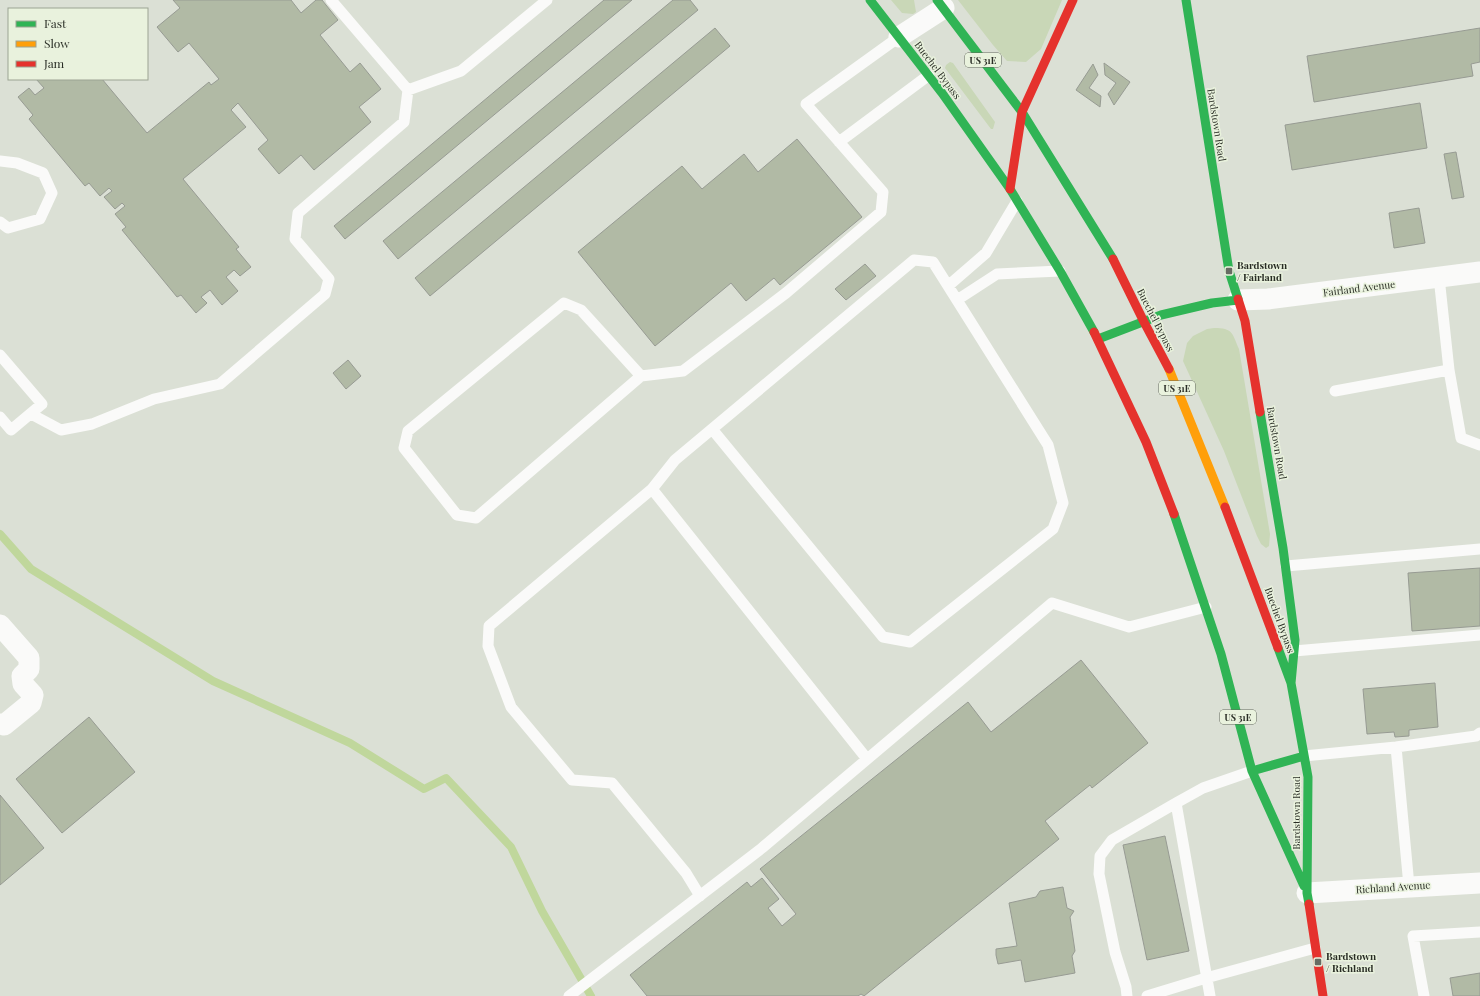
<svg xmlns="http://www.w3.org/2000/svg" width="1480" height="996" viewBox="0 0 1480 996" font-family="'Playfair Display',serif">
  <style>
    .green { fill: #c9d7b7 }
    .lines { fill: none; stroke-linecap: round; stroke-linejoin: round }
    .stream { stroke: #c0d79c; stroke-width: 8 }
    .building { fill: #b1baa5; stroke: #979b93 }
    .lane { stroke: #fafaf9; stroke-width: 11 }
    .street { stroke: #fafaf9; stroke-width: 21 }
    .fast { stroke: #30b455; stroke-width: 9 }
    .slow { stroke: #ff9f0a; stroke-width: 9 }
    .jam { stroke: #e5322d; stroke-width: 9 }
    .poi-dot { fill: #676c63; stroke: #e9f2dd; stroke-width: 1.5 }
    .labels { text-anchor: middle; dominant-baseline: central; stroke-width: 3; stroke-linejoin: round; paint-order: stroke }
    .shield { fill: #e9f2dd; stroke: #63685c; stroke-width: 1 }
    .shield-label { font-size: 9px; font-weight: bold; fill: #292d25 }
    .street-label { font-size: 10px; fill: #292d25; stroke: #e9f2dd }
    .poi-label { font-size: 10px; font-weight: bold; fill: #292d25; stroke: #e9f2dd; text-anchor: start }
  </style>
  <rect width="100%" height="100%" fill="#dbe0d5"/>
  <path class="green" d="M891,0H914L916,12L913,14L902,13Z
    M958,0H1062L1041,49L1026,62L1007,61L993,45Z
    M950,62L953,63L995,122L993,129H991L945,68L946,65Z
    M1214,328C1233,328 1232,333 1239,349L1270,534L1269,546L1266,548L1261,544L1257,536L1224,451L1183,361L1187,343L1193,336L1207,329Z"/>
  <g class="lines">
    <path class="stream" d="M0,534L31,569L213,681L350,743L424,789L446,778L511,847L542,911L591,996"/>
  </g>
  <path class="building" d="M173,0H291L301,13L316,0H322L338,20L320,35L350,72L360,63L381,89L359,107L371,122L314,170L301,155L279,174L258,149L268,140L238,103L231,110L246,127L183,179L239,247L236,249L251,267L240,276L234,270L226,277L238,291L222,305L210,290L201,297L207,303L196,313L181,295L177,297L122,230L126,227L115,214L125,206L122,203L115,209L104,197L112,191L109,188L100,196L89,183L85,186L29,119L33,115L18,97L29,88L35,95L44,88L36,79H102L147,133L209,82L211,85L219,79L189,43L178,52L157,27L180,8Z
    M604,0H632L345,239L334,226Z
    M673,0H690L698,10L398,259L383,241Z
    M715,28L730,46L430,296L415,278Z
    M1480,28V62L1471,64L1473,76L1314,102L1307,56Z
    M1104,63L1130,82L1114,105L1108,94L1116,83L1105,75Z
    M1093,64L1098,75L1089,88L1101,96L1100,107L1076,90Z
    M1420,103L1427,148L1292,170L1285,125Z
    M797,139L862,217L780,285L774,278L746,301L731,283L655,346L578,252L682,166L702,189L744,154L758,172Z
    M1456,152L1464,197L1452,199L1444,154Z
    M1419,208L1425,243L1394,248L1389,213Z
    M865,264L876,276L846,300L835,289Z
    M348,360L361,376L346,389L333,373Z
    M1480,568V626L1412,631L1408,573Z
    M1081,660L1148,743L1092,788L1090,785L1045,821L1059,839L864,996L861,994L858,996H647L630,975L747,882L751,887L762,878L779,899L768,908L782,926L796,914L760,869L968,702L991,732Z
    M1435,683L1438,727L1409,730V736L1395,737L1394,732L1367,734L1363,689Z
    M89,717L135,772L62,833L16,779Z
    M0,795L44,848L0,885Z
    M1165,836L1189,951L1147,960L1123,845Z
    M1063,887L1067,908L1074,911L1070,917L1075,951L1072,956L1075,973L1025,982L1021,960L998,964L996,955V949L1017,946L1009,903L1036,897L1040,891Z
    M1480,973V996H1453L1450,978Z"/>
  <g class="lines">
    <path class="lane" d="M408,90L461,71L547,0
      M839,142L929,75
      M0,161L17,163L43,173L52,193L40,219L8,228L0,222
      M948,286L986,253L1017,201
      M957,300L997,274L1060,271
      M0,355L42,404L11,430L0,417
      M1449,370L1461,438L1480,445
      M641,376L581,310L564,303L408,431L404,448L457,515L476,518L641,376L683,371L786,293L881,212L883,192L806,104L899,37
      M1335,391L1449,370L1439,277
      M31,414L61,430L92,424L154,399L220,384L325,294L329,279L295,239L298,213L404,122L408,90L331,0
      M652,489L675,460L914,260L933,262L1048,445L1063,503L1053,529L910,642L883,637L712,429
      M1286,566L1480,549
      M1294,651L1480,635
      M1396,747L1409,886
      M1304,756L1396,747L1476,736L1480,733
      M1176,803L1210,996
      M700,896L686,873L612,783L572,780L511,707L488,646L489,626L652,489L867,759
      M569,996L762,848L1052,603L1129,627L1206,607
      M1127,996L1126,987L1115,952L1099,874L1100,856L1112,840L1176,803L1203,788L1252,771
      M1147,996L1206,978L1315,948
      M1424,996L1413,936L1480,932"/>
    <path class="street" d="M899,37L944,8
      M1238,300L1268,299L1480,272
      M0,625L29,658V669L22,676L23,684L33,695L31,703L4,725L0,724
      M1307,893L1480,883"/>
    <path class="fast" d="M870,0L942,93L1010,189L1060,271L1094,332
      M937,0L1022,112L1113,259
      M1186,0L1229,271L1238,299
      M1098,339L1161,315L1212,303L1238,300
      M1260,412L1283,548L1295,640L1291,683
      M1174,514L1221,654L1252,771L1304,886
      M1278,648L1291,683L1308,777L1307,893L1309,904
      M1252,771L1304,756"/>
    <path class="slow" d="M1169,369L1225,507"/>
    <path class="jam" d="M1010,189L1022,112L1073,0
      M1113,259L1144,322L1169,369
      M1238,299L1245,321L1260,412
      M1094,332L1146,442L1174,514
      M1225,507L1278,648
      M1309,904L1323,996"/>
  </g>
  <g class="poi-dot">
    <rect x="1225" y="267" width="8" height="8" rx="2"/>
    <rect x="1314" y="958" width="8" height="8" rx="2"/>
  </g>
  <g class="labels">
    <g class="shield">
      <rect x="965" y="53" width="36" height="14" rx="3"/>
      <rect x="1159" y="381" width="36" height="14" rx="3"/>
      <rect x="1220" y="710" width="36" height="14" rx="3"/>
    </g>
    <g class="shield-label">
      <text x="983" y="60">US 31E</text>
      <text x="1177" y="388">US 31E</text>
      <text x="1238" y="717">US 31E</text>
    </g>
    <g class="street-label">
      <text transform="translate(938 70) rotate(53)">Buechel Bypass</text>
      <text transform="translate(1217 125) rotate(81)">Bardstown Road</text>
      <text transform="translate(1359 288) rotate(-7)">Fairland Avenue</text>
      <text transform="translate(1156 320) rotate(63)">Buechel Bypass</text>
      <text transform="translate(1277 443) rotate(80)">Bardstown Road</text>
      <text transform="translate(1280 620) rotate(70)">Buechel Bypass</text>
      <text transform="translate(1296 813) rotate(-90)">Bardstown Road</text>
      <text transform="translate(1393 887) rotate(-4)">Richland Avenue</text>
    </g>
    <g class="poi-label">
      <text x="1237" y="265">Bardstown<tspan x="1237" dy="12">/ Fairland</tspan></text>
      <text x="1326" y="956">Bardstown<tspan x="1326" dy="12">/ Richland</tspan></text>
    </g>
  </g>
  <rect x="8" y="8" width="140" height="72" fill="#e9f2dd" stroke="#9ca393"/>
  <rect x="16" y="21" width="20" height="6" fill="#30b455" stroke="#9ca393"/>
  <text x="44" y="28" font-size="12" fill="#292d25">Fast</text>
  <rect x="16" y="41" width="20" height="6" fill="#ff9f0a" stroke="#9ca393"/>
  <text x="44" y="48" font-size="12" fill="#292d25">Slow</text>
  <rect x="16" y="61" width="20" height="6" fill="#e5322d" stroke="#9ca393"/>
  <text x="44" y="68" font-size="12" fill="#292d25">Jam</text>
</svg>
